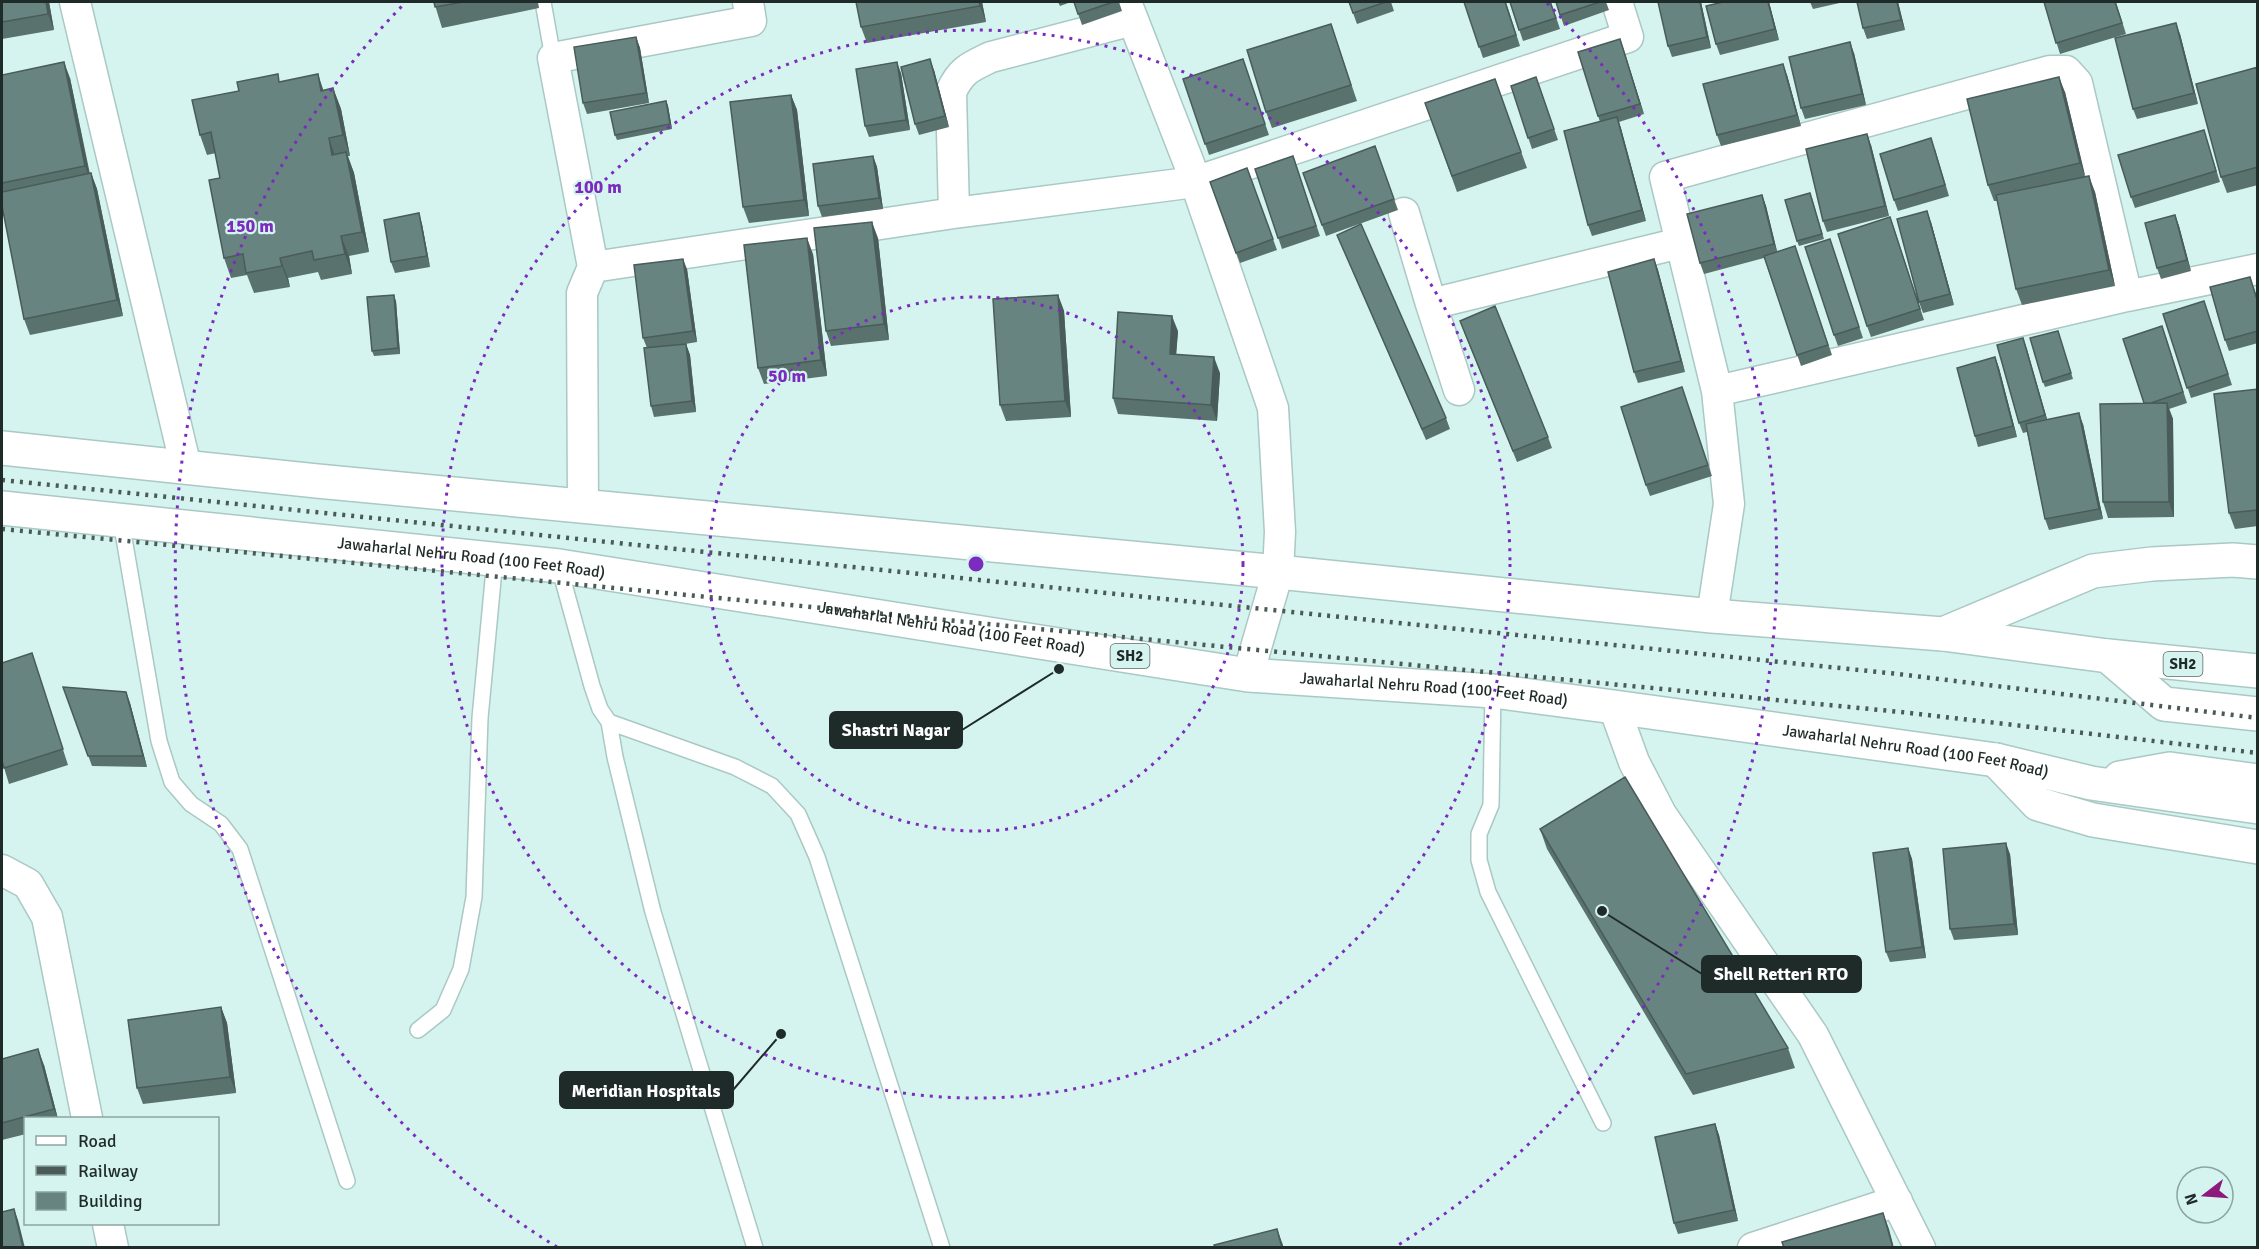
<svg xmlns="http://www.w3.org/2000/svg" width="2259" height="1249" viewBox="0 0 2259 1249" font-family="Signika,sans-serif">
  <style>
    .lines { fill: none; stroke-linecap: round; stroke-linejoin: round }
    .service-casing { stroke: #aac8c4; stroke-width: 18 }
    .minor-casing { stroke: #aac8c4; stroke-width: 33 }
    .tertiary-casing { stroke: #aac8c4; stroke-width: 36 }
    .primary-casing { stroke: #aac8c4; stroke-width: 36 }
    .service { stroke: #fff; stroke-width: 15 }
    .minor { stroke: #fff; stroke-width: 30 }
    .tertiary { stroke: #fff; stroke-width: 33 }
    .primary { stroke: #fff; stroke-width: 33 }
    .rail { stroke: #4a5a57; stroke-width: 4.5; stroke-dasharray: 3 6; stroke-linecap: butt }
    .wall { fill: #59726e }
    .shaded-wall { fill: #495c5a }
    .building { fill: #688480; stroke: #495c5a; stroke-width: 1.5 }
    .ring { fill: none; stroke: #7b2cbf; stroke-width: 3; stroke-dasharray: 3 6 }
    .labels { text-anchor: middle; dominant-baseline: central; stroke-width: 4.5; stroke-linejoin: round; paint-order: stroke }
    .shield { fill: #d5f4ef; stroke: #566764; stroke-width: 1.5 }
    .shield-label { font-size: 15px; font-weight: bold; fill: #1f2b29 }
    .street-label { font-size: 16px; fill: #1f2b29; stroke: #d5f4ef }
    .centre { fill: #7b2cbf; stroke: #d5f4ef; stroke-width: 3 }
    .ring-label { font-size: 18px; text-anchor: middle; font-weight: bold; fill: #7b2cbf; stroke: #d5f4ef; stroke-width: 4.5; stroke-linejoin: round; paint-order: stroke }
    .leader { fill: none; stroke: #1f2b29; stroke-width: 2 }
    .callout-dot { fill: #1f2b29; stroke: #d5f4ef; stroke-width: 2 }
    .callout { fill: #1f2b29; stroke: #1f2b29; stroke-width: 2 }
    .callout-label { font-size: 18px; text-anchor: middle; font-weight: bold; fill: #fff }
  </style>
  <rect width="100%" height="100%" fill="#d5f4ef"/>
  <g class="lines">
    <defs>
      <path id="service" d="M543,2L553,58
        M121,521L159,741L172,782L191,804L221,824L240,849L347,1181
        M559,566L592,686L600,709L609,722L615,757L653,912L755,1248
        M1493,691L1491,805L1479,834V860L1488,892L1603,1123
        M609,722L735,767L772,786L798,814L817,857L942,1248
        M418,1030L443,1010L461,969L474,897L480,718L495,559"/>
      <path id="minor" d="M75,2L186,467
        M748,2L751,21L553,58L593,267L954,213L1195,182L1628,37L1617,2
        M1126,2L1190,166L1273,408L1280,532L1278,572L1248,675
        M954,213L951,92C961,70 970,67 991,57L1133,20
        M1404,213L1431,304L1680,243
        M1431,304L1459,390
        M1717,391L1665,177L2050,71H2066L2077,83L2127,296
        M583,506L582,293L593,267
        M1712,616L1729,504L1717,391L2127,296L2258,269
        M1614,707L1634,762L1661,814L1813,1035L1920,1248
        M2,870L28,884L47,917L87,1118
        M108,1224L113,1248
        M1753,1248L1897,1201"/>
      <path id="tertiary" d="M1943,634L2093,571L2152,564L2233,560L2258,562
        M1996,760L2038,804L2093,820L2258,847"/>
      <g id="primary">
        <path d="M2,448L317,481L1278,572L1712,616L1943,634L2108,656L2258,671"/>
        <path id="s1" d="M2,508L559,566L1248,675L1493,691L1614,707L1996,760L2091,783L2258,807"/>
        <path d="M2108,656L2164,704L2258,714"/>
        <path d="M2120,778L2170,769L2258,781"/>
      </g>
    </defs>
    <use href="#service" class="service-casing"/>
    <use href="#minor" class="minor-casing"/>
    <use href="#tertiary" class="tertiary-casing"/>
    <use href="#primary" class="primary-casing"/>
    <use href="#service" class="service"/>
    <use href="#minor" class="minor"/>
    <use href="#tertiary" class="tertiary"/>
    <use href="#primary" class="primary"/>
    <path class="rail" d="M2,480L1898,674L2258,718
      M2,529L1901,712L2258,753"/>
  </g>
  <path class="wall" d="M2,2H49L54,30L2,39Z
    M434,2H538L539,8L442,28Z
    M856,2H982L986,22L867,43L861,27Z
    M1058,2H1071L1060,6Z
    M1074,2H1119L1122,11L1082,25Z
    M1349,2H1391L1394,11L1357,24Z
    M1464,2H1506L1520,46L1483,58Z
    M1510,2H1551L1560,29L1523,41Z
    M1556,2H1606L1609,10L1564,26Z
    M1701,2L1711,48L1672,57L1668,46Z
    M1723,2H1769L1779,40L1720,55L1716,44Z
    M1810,2H1844L1813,9Z
    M1857,2H1898L1905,30L1867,39L1863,28Z
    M2044,2H2116L2126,34L2060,54Z
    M1331,24L1357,101L1272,128L1266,112Z
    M2180,34L2198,104L2137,119L2133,109Z
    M636,37L640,48L649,103L587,114L583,103Z
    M1620,39L1644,114L1619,122L1646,221L1592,236L1588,225L1600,122L1578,52Z
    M1854,53L1866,105L1805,119L1801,108Z
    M1243,59L1269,135L1209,155L1183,79Z
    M2258,67V185L2227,193L2221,177Z
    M934,70L949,127L919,135L915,124Z
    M901,73L910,130L869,137L865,126Z
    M2,75L70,78L90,174L91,173L97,189L123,316L30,335L24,319L2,206Z
    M1787,75L1801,126L1721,146L1717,135Z
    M1536,77L1558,140L1532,149L1511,86Z
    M1495,79L1527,168L1457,192L1425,103Z
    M280,82L324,90L333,88L341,109L350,156H348L354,173L369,252L349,256L352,274L321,280L318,272L288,278L290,287L254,293L247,275L231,278L224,258L220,178L216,153L207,155L200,135Z
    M2065,92L2085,177L2095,192L2115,286L2022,305L2016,289L1997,201H1994L1988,185Z
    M791,95L797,110L809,216L749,223L743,207Z
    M666,101L668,106L672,129L617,140L615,135Z
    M2204,130L2220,182L2135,208L2131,197Z
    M1871,145L1889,216L1827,232L1823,221Z
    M1375,146L1398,210L1326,236L1303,173Z
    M1935,149L1949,196L1898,211L1894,200Z
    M873,156L877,167L883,209L822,217L818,206Z
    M1293,156L1320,236L1282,249L1255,169Z
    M1247,168L1277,250L1240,263L1210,182Z
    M1762,195L1766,206L1777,252L1795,246L1832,355L1801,366L1764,258L1704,274L1700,263Z
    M1812,198L1824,239L1799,246L1797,241Z
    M2175,215L2179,226L2191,271L2161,279L2157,268Z
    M1931,222L1954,305L1923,313L1919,302Z
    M422,224L430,267L395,273L391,262Z
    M1894,228L1924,320L1871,337L1867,326Z
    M1337,235L1446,418L1450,429L1426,440Z
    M878,238L889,340L831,346L826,331Z
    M1830,239L1863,338L1838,346L1834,335Z
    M813,254L827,376L764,384L758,368Z
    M1654,259L1658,270L1685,372L1638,383L1634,372Z
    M687,269L697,342L685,344H686L690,355L696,412L654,417L651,406L647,348L643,338Z
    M2254,288L2258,300V343L2229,351L2225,340Z
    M1058,295L1064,311L1071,417L1006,421L1000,405Z
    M396,301L400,354L374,356L372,351Z
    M2204,301L2232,385L2191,398L2163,314Z
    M1178,331L1176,354L1220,373L1217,421L1118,414L1113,398Z
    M2058,331L2073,379L2045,387L2043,382Z
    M1464,332L1548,437L1552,448L1517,462Z
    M2166,337L2187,403L2169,409L2173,419L2174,517L2108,518L2103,502L2144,403Z
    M2023,338L2047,419L2083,424L2103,519L2049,530L2045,519L2027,432L2023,433L2019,423Z
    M1995,357L1999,368L2017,437L1978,447L1975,436Z
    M1682,387L1712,476L1650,496L1646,485Z
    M2258,389V526L2235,529L2229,513Z
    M37,669L68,765L9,784L2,761Z
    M63,687L126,692L130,703L147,767L92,766Z
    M1540,829L1788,1048L1795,1068L1693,1095L1547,849Z
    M1908,848L1912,859L1926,958L1890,962L1886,952Z
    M2010,854L2018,935L1954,940L1950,929Z
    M221,1007L227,1023L236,1093L143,1104L137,1088Z
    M2,1059L44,1065L58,1119H26V1134L2,1140Z
    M1715,1124L1719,1135L1738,1221L1678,1234L1674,1223Z"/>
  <path class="shaded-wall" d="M46,2H49L54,30L48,14Z
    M979,2H982L986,22L980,6Z
    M1700,2H1701L1711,48L1707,37Z
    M1768,2H1769L1779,40L1775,29Z
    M1897,2H1898L1905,30L1901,20Z
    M2176,23L2180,34L2198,104L2194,93Z
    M636,37L640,48L649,103L646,93Z
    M1620,39L1624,50L1644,114L1640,104Z
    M1850,42L1854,53L1866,105L1862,94Z
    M930,59L934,70L949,127L945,116Z
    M64,62L70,78L91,182L85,166Z
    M897,62L901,73L910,130L906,120Z
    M1783,64L1787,75L1801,126L1797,115Z
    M318,74L325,95L321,91Z
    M2059,77L2065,92L2086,179L2080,163Z
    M333,88L341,109L350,156L343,135Z
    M791,95L797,110L809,216L804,200Z
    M666,101L668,106L672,129L670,124Z
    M1617,117L1621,128L1646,221L1642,210Z
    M1867,134L1871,145L1889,216L1885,206Z
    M329,138L336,159L332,155Z
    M346,152L354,173L369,252L362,232Z
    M873,156L877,167L883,209L879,198Z
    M91,173L97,189L123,316L117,300Z
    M2089,176L2095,192L2115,286L2109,270Z
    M1762,195L1766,206L1778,255L1774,244Z
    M1927,211L1931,222L1954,305L1950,294Z
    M419,213L422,224L430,267L427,256Z
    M2175,215L2179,226L2191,271L2187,260Z
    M872,222L878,238L889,340L884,324Z
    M341,236L349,256L352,274L345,254Z
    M807,238L813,254L827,376L821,360Z
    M280,258L288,278L290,287L282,266Z
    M683,259L687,269L697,342L693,331Z
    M1654,259L1658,270L1685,372L1681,361Z
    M394,295L396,301L400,354L398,348Z
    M1058,295L1064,311L1071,417L1065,401Z
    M1172,316L1178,331L1175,370L1170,354Z
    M2023,338L2027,349L2049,426L2045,415Z
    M686,344L690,355L696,412L692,401Z
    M1214,357L1220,373L1217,421L1211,405Z
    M1995,357L1999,368L2017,437L2013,426Z
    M2167,403L2173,419L2174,517L2169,502Z
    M2079,413L2083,424L2103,519L2099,509Z
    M126,692L130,703L147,767L143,756Z
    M2006,843L2010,854L2018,935L2014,924Z
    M1908,848L1912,859L1926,958L1922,947Z
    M221,1007L227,1023L236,1093L230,1077Z
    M38,1049L44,1065L58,1119L54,1109Z
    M1715,1124L1719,1135L1738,1221L1734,1210Z
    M14,1209L18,1220L25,1248H23Z
    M1883,1213L1889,1229L1894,1248H1893Z
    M1277,1229L1283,1245V1248H1282Z"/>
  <path class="building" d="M2,2H46L48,14L2,22Z
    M434,2H463L435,7Z
    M856,2H979L980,6L861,27Z
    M1074,2H1113L1078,14Z
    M1349,2H1386L1353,13Z
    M1464,2H1505L1516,35L1479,47Z
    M1510,2H1550L1556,18L1519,30Z
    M1556,2H1600L1560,15Z
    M1658,2H1700L1707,37L1668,46Z
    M1723,2H1768L1775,29L1716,44L1706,6Z
    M1857,2H1897L1901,20L1863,28Z
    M2044,2H2115L2122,23L2056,43Z
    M2176,23L2194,93L2133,109L2115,38Z
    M1331,24L1351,85L1266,112L1247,50Z
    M636,37L646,93L583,103L574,47Z
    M1620,39L1640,104L1598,116L1578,52Z
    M1850,42L1862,94L1801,108L1789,57Z
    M930,59L945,116L915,124L901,67Z
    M1243,59L1265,124L1205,144L1183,79Z
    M64,62L85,166L2,183V75Z
    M897,62L906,120L865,126L856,69Z
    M1783,64L1797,115L1717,135L1703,84Z
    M2258,67V167L2221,177L2196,84Z
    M278,74L279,82L318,74L321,91L333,88L343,135L329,138L332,155L346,152L362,232L341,236L345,254L314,260L312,251L280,258L282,266L246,273L243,254L224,258L209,180L220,178L211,132L200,135L192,100L239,91L237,82Z
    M1536,77L1554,129L1528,138L1511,86Z
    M2059,77L2080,163L1988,185L1967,99Z
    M1495,79L1521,152L1452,176L1425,103Z
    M791,95L804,200L743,207L730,102Z
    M666,101L670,124L615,135L610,112Z
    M1617,117L1642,210L1588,225L1564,131Z
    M2204,130L2216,171L2131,197L2118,155Z
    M1867,134L1885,206L1823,221L1806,149Z
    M1931,138L1945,185L1894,200L1880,154Z
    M1375,146L1394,199L1322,225L1303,173Z
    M873,156L879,198L818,206L813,164Z
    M1293,156L1316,226L1278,238L1255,169Z
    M1247,168L1273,239L1236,253L1210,182Z
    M91,173L117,300L24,319L2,206V192Z
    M2089,176L2109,270L2016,289L1996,195Z
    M1810,193L1822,234L1797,241L1785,200Z
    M1762,195L1774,244L1700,263L1687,214Z
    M1927,211L1950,294L1919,302L1897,219Z
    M419,213L427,256L391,262L384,220Z
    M2175,215L2187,260L2157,268L2145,223Z
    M1890,217L1920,309L1867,326L1838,234Z
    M872,222L884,324L826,331L814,228Z
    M1361,224L1446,418L1422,429L1337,235Z
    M807,238L821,360L758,368L744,245Z
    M1830,239L1859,327L1834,335L1805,247Z
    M1795,246L1828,345L1797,355L1764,256Z
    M683,259L693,331L643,338L634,265Z
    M1654,259L1681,361L1634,372L1608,272Z
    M2250,277L2258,303V331L2225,340L2210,287Z
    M394,295L398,348L372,351L367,297Z
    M1058,295L1065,401L1000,405L993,299Z
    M2204,301L2228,374L2187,388L2163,314Z
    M1495,306L1548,437L1513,451L1460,321Z
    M1118,312L1172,316L1170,354L1214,357L1211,405L1113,398Z
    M2162,326L2183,392L2151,403H2144L2123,339Z
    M2058,331L2071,373L2043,382L2030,338Z
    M2023,338L2045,415L2019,423L1997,345Z
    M686,344L692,401L651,406L644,348Z
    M1995,357L2013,426L1975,436L1957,368Z
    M1682,387L1708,465L1646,485L1621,407Z
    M2258,389V510L2229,513L2214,394Z
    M2167,403L2169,502H2103L2100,404Z
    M2079,413L2099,509L2045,519L2026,424Z
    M32,653L63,749L4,768L2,761V663Z
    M63,687L126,692L143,756H88Z
    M1625,777L1788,1048L1686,1074L1540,829Z
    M2006,843L2014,924L1950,929L1943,849Z
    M1908,848L1922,947L1886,952L1873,853Z
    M221,1007L230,1077L137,1088L128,1020Z
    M38,1049L54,1109L2,1123V1059Z
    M1715,1124L1734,1210L1674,1223L1655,1137Z
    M14,1209L23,1248H2V1212Z
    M1883,1213L1893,1248H1784L1782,1242Z
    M1277,1229L1282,1248H1215L1214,1245Z"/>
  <g class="ring">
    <circle cx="976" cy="564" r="267"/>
    <circle cx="976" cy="564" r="534"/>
    <path d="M557 1247A801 801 0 0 1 405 3M1547 3A801 801 0 0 1 1395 1247"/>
  </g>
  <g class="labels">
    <g class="shield">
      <rect x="1110.5" y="644" width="39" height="24" rx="4.5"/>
      <rect x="2163.5" y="652" width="39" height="24" rx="4.5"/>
    </g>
    <g class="shield-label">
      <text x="1130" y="656">SH2</text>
      <text x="2183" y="664">SH2</text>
    </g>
    <g class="street-label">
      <text stroke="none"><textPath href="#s1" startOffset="472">Jawaharlal Nehru Road (100 Feet Road)</textPath></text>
      <text stroke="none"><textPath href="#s1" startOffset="958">Jawaharlal Nehru Road (100 Feet Road)</textPath></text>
      <text stroke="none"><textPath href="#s1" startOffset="1444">Jawaharlal Nehru Road (100 Feet Road)</textPath></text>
      <text stroke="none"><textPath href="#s1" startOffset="1930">Jawaharlal Nehru Road (100 Feet Road)</textPath></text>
    </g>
  </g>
  <circle cx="976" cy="564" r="9" class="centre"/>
  <g class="ring-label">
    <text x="598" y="193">100 m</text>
    <text x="250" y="232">150 m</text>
    <text x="787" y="382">50 m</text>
  </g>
  <path class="leader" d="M1059 669L962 730M1602 911L1702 974M781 1034L733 1090"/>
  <g class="callout-dot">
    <circle cx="1059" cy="669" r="6"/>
    <circle cx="1602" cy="911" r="6"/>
    <circle cx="781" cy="1034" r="6"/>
  </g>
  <g class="callout">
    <rect x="830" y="712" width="132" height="36" rx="6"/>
    <rect x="1702" y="956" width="159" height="36" rx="6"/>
    <rect x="560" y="1072" width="173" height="36" rx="6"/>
  </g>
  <g class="callout-label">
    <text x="896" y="736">Shastri Nagar</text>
    <text x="1781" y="980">Shell Retteri RTO</text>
    <text x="646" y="1097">Meridian Hospitals</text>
  </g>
  <rect width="2259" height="1249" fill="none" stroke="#1f2b29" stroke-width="6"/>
  <rect x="24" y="1117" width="195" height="108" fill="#d5f4ef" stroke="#8ca4a0" stroke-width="1.5"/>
  <rect x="36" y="1136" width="30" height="9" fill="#ffffff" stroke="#8ca4a0" stroke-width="1.5"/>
  <text x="78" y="1147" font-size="18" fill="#1f2b29">Road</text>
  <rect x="36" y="1166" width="30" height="9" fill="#4a5a57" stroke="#8ca4a0" stroke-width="1.5"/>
  <text x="78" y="1177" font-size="18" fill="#1f2b29">Railway</text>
  <rect x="36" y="1192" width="30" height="18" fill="#688480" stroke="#8ca4a0" stroke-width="1.5"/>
  <text x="78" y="1207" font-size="18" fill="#1f2b29">Building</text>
  <g transform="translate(2205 1195) rotate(253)"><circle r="28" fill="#d5f4ef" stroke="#8ca4a0" stroke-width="1.5"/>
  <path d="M0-4.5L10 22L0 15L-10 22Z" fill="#8d197b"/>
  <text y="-9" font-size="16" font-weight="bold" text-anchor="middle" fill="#1f2b29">N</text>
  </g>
</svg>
